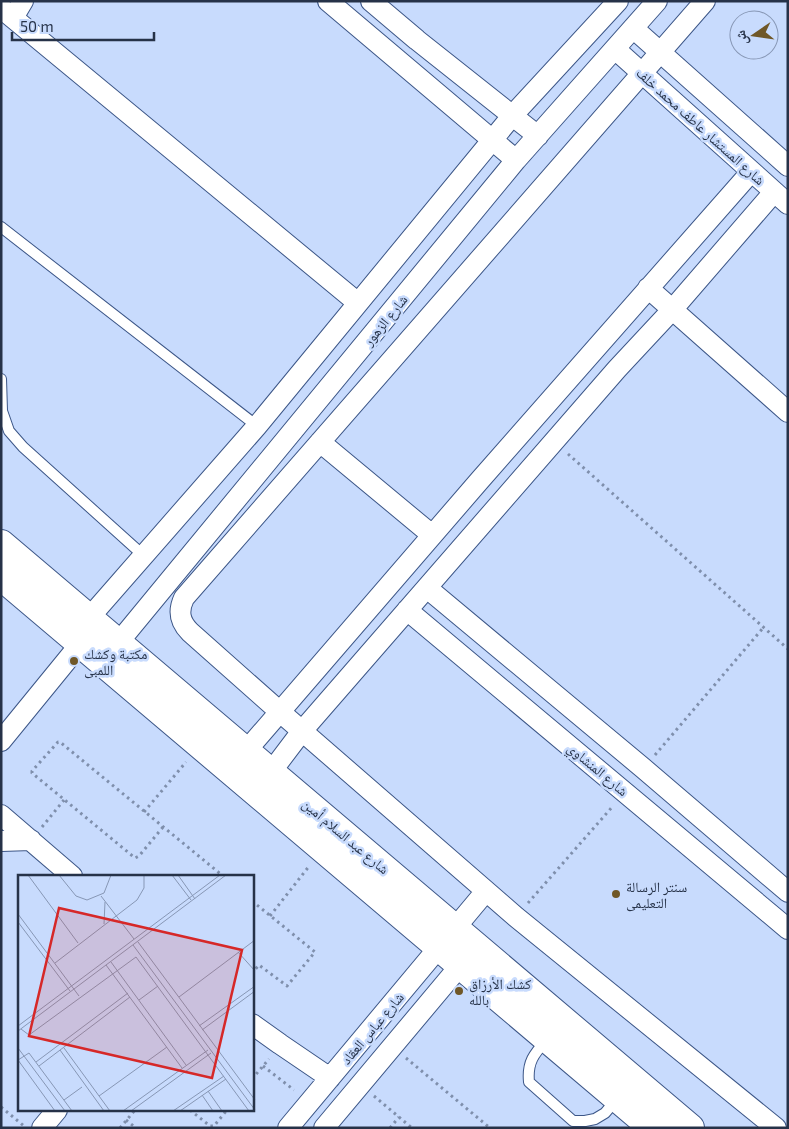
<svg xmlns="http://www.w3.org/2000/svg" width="789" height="1129" viewBox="0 0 789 1129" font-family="'Exo 2','Noto Naskh Arabic',sans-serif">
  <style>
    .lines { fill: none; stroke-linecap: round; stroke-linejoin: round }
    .lane-casing { stroke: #3c5687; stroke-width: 12 }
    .street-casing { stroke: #3c5687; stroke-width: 22 }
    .secondary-casing { stroke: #3c5687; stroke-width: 30 }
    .path { stroke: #7f8fac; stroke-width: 3; stroke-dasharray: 2.5 4; stroke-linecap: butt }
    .lane { stroke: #fff; stroke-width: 10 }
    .street { stroke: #fff; stroke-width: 20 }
    .secondary { stroke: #fff; stroke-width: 28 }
    .poi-dot { fill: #6f5727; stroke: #c8dbfd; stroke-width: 2 }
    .labels { text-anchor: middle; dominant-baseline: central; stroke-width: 5; stroke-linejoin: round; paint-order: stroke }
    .street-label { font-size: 14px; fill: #263248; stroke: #c8dbfd }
    .poi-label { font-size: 14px; fill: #263248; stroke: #c8dbfd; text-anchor: start }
    .inset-road { fill: none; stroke: #8797b5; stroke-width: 1 }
    .view { fill: #d62828; fill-opacity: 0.15; stroke: #d62828; stroke-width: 2.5 }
    .inset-edge { fill: none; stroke: #263248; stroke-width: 2.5 }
  </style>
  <rect width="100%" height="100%" fill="#c8dbfd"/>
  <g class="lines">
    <defs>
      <path id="lane" d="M1,227L257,426
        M1,379L2,411L9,431L23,447L144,556
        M547,1039C534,1054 527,1062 529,1082L573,1121H585L595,1119L605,1113L616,1100"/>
      <path id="street" d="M328,1L516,160
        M371,1L417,40L538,136
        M705,1L184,598C178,611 179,621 190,632L279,711L516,917L776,1128
        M1,8L358,303
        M13,18L23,1
        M633,28L788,166
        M615,49L788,204
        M648,288L788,412
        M320,442L432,535
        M427,588L643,768L788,892
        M407,610L788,929
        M89,618L257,426L512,116L618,1
        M118,643L516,160L657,1
        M1,741L81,643
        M246,751L480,480L751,172
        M271,772L302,731L617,369L672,310L774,192
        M1,815L72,876
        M1,841L31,840
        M252,1024L280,1044L330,1078
        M42,1128L57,1110
        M288,1128L486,891
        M324,1128L469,955"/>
      <path id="secondary" d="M1,544L690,1128
        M1,576L653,1128"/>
    </defs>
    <use href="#lane" class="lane-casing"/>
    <use href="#street" class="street-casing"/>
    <use href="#secondary" class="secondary-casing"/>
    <path class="path" d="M568,454L788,649
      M655,755L763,628
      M144,812L186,762
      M42,827L64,800
      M163,827L139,856L135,858L32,773V771L58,742H60L223,876
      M252,901L315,952L287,986L259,965L252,973
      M528,903L613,806
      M270,916L310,865
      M406,1058L490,1128
      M263,1066L294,1090
      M252,1079L269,1059
      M374,1096L412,1128
      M1,1107L24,1126
      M190,1110L210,1126H214L227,1110
      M126,1120L136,1128
      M120,1128L135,1110
      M390,1128L399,1117"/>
    <use href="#lane" class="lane"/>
    <use href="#street" class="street"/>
    <use href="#secondary" class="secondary"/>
  </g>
  <g class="poi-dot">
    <circle cx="74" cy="661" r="5"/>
    <circle cx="616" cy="894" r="5"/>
    <circle cx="459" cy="991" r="5"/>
  </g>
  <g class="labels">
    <g class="street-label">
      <text transform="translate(701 126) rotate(42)">شارع المستشار عاطف محمد خلف</text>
      <text transform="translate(385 320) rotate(-51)">شارع الزهور</text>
      <text transform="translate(598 769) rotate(40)">شارع المنشاوي</text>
      <text transform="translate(346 836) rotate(40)">شارع عبد السلام أمين</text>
      <text transform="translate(372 1028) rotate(-50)">شارع عباس العقاد</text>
    </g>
    <g class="poi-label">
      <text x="84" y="653">مكتبة وكشك<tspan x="84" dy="16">اللمبى</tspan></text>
      <text x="626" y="886">سنتر الرسالة<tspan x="626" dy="16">التعليمى</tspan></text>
      <text x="469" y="983">كشك الأرزاق<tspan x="469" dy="16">بالله</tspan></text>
    </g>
  </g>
  <g transform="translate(18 875)">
    <rect width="236" height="236" fill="#c8dbfd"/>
    <path class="inset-road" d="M10,0L60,68M41,0L58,21L69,25L86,18L93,0M154,0L173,25M160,0L177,24M83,21L116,64M0,39L61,121M0,47L52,116M86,49L87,27M120,67L237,225M115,70L237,235M220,77L237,96M93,87L168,190M37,88L119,25L126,13V0M88,90L164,193M161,122L237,65M121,125L140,111M0,151L202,0M181,151L237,111M3,154L11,160L118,82L231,236M184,155L237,116M0,156L208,0M0,173L47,236M46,173L92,236M42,175L86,236M0,185L11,178L54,236M0,185L37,236M18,187L110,118M21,191L112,122M190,216L204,236M184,220L195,236M81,221L149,172M46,225L64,212M105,236L190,175M113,236L193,178M155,236L206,201M162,236L208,204"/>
    <path class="view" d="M41,33L224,75L194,203L11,161Z"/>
    <rect width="236" height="236" class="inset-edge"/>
  </g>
  <rect width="789" height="1129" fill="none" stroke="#263248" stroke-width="5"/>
  <g transform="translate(754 35) rotate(257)"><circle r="24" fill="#c8dbfd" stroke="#8797b5"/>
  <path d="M0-4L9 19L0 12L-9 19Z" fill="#6f5727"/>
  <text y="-8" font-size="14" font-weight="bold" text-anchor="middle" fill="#263248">ش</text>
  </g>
  <path d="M12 32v8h142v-8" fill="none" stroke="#263248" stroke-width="2.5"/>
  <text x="20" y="32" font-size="15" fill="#263248" stroke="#c8dbfd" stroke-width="4" paint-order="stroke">50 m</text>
</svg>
